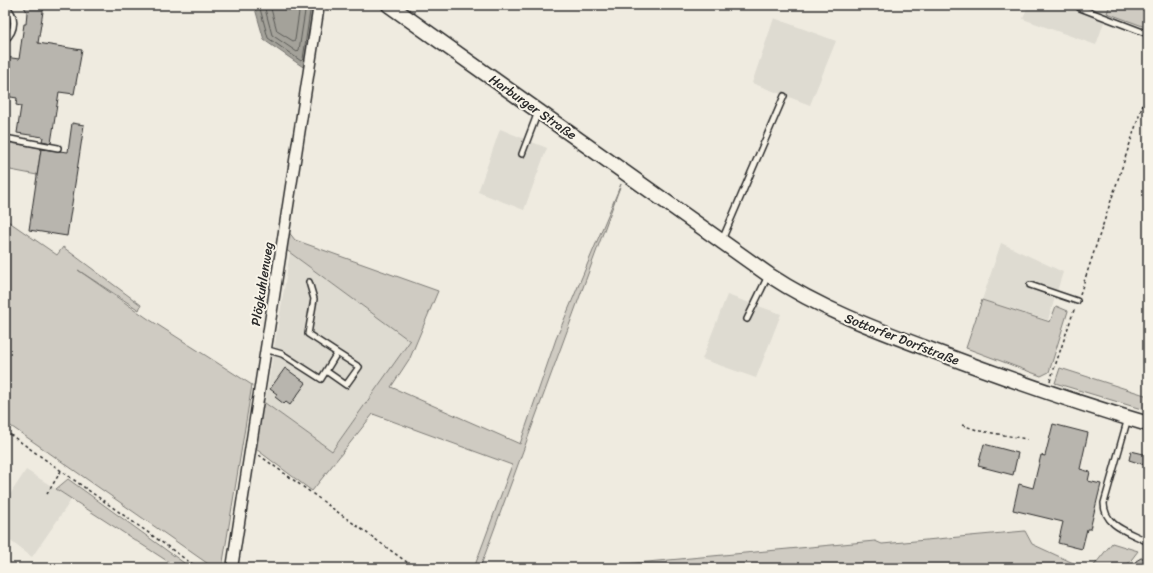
<svg xmlns="http://www.w3.org/2000/svg" width="1153" height="573" viewBox="0 0 1153 573" font-family="Sriracha,sans-serif">
  <style>
    .built { fill: #dedbd1 }
    .green { fill: #cfcbc2; stroke: #7d7b76 }
    .water { fill: #a4a29a; stroke: #74726e }
    .lines { fill: none; stroke-linecap: round; stroke-linejoin: round }
    .shore { stroke: #5b5b57; stroke-width: 1 }
    .building { fill: #b8b5ae; stroke: #2b2b2b }
    .lane-casing { stroke: #2b2b2b; stroke-width: 8 }
    .street-casing { stroke: #2b2b2b; stroke-width: 13 }
    .secondary-casing { stroke: #2b2b2b; stroke-width: 17 }
    .path { stroke: #2b2b2b; stroke-width: 1.5; stroke-dasharray: 3 3; stroke-linecap: butt }
    .lane { stroke: #f7f3e8; stroke-width: 5 }
    .street { stroke: #f7f3e8; stroke-width: 10 }
    .secondary { stroke: #f7f3e8; stroke-width: 14 }
    .labels { text-anchor: middle; dominant-baseline: central; stroke-width: 4; stroke-linejoin: round; paint-order: stroke }
    .street-label { font-size: 13px; fill: #2b2b2b; stroke: #f7f3e8 }
  </style>
  <rect width="100%" height="100%" fill="#efebe0"/>
  <filter id="ink" filterUnits="userSpaceOnUse"><feTurbulence type="fractalNoise" baseFrequency=".025" numOctaves="2"/><feDisplacementMap in="SourceGraphic" scale="8" xChannelSelector="R" yChannelSelector="G"/><feConvolveMatrix kernelMatrix="1 2 1 2 8 2 1 2 1" color-interpolation-filters="sRGB"/></filter>
  <g filter="url(#ink)">
    <path class="built" d="M1028,5H1110L1096,45L1023,19Z
      M774,18L836,41L810,105L752,83Z
      M500,129L547,148L524,210L478,192Z
      M1001,243L1063,272L1048,320L982,300Z
      M290,253L410,341L332,451L265,403Z
      M727,295L781,314L756,378L702,359Z
      M26,470L72,499L32,557L5,537V502Z"/>
    <path class="green" d="M1110,5H1148V28L1107,13Z
      M5,142L41,148L37,175L5,169Z
      M621,184L480,568H474L512,465L373,414L312,491L256,449L261,403H265L332,451L410,341L285,249L288,231L295,240L438,291L410,358L391,387L520,444L556,339Z
      M5,219L57,255L63,247L141,305L139,310L78,270L147,318L252,385L222,568H214L5,422Z
      M982,300L1050,322L1056,306L1068,311L1049,372L1041,376L966,348Z
      M1060,368L1148,396V411L1055,383Z
      M68,479L191,568H178L56,489Z
      M1025,531L1032,544L1084,568H582L875,541L882,544Z
      M1112,543L1138,551L1125,568H1092Z"/>
    <path class="water" d="M254,5H315L306,69L264,40Z"/>
    <g class="lines">
      <path class="shore" d="M259,5L268,38L301,61L303,59L311,5
        M264,5L272,35L297,52L299,50L306,5
        M270,5L277,31L293,41L295,40L300,5"/>
    </g>
    <path class="building" d="M23,5H44L38,43L82,50L74,94L59,92L51,143L42,141L43,137L17,133L21,106L16,105L17,98L5,96V57L19,59L24,24H26L27,12Z
      M72,123L84,125L67,236L29,230L41,149L68,152Z
      M285,368L306,383L290,405L286,402L284,404L275,397L277,394L270,389Z
      M1053,424L1088,433L1080,469L1090,472L1088,481L1101,484L1090,529H1087L1082,549L1058,543L1063,522L1013,510L1019,484L1033,488L1041,455L1045,456Z
      M984,444L1018,453L1013,475L978,466Z
      M1131,451L1148,455V466L1129,460Z
      M1141,558H1148V568H1133L1136,561Z"/>
    <g class="lines">
      <defs>
        <path id="lane" d="M5,6C17,15 16,31 5,40
          M1080,8L1148,34
          M5,138L58,148
          M522,154L538,112
          M722,240L784,96
          M1030,285L1077,301
          M747,319L768,276
          M265,349L282,354L321,379L337,353L308,334L314,299L309,282
          M326,371L346,385L359,367L337,353
          M1128,418L1104,503C1104,527 1130,532 1148,542"/>
        <path id="street" d="M232,568L319,5"/>
        <path id="secondary" d="M389,5L769,275C822,310 880,331 939,353C1008,379 1077,403 1148,424"/>
      </defs>
      <use href="#lane" class="lane-casing"/>
      <use href="#street" class="street-casing"/>
      <use href="#secondary" class="secondary-casing"/>
      <path class="path" d="M1080,294L1148,89
        M1050,381L1075,307
        M962,425L980,431L1027,439
        M5,431L198,568
        M259,455L415,568
        M47,494L61,471"/>
      <use href="#lane" class="lane"/>
      <use href="#street" class="street"/>
      <use href="#secondary" class="secondary"/>
    </g>
  </g>
  <g class="labels">
    <g class="street-label">
      <text transform="translate(533 107) rotate(35)">Harburger Straße</text>
      <text transform="translate(262 284) rotate(-81)">Plögkuhlenweg</text>
      <text transform="translate(902 339) rotate(21)">Sottorfer Dorfstraße</text>
    </g>
  </g>
  <rect width="1153" height="573" fill="none" stroke="#f7f3e8" stroke-width="20"/>
  <rect x="10" y="10" width="1133" height="553" fill="none" stroke="#2b2b2b" stroke-width="1.5" filter="url(#ink)"/>
</svg>
